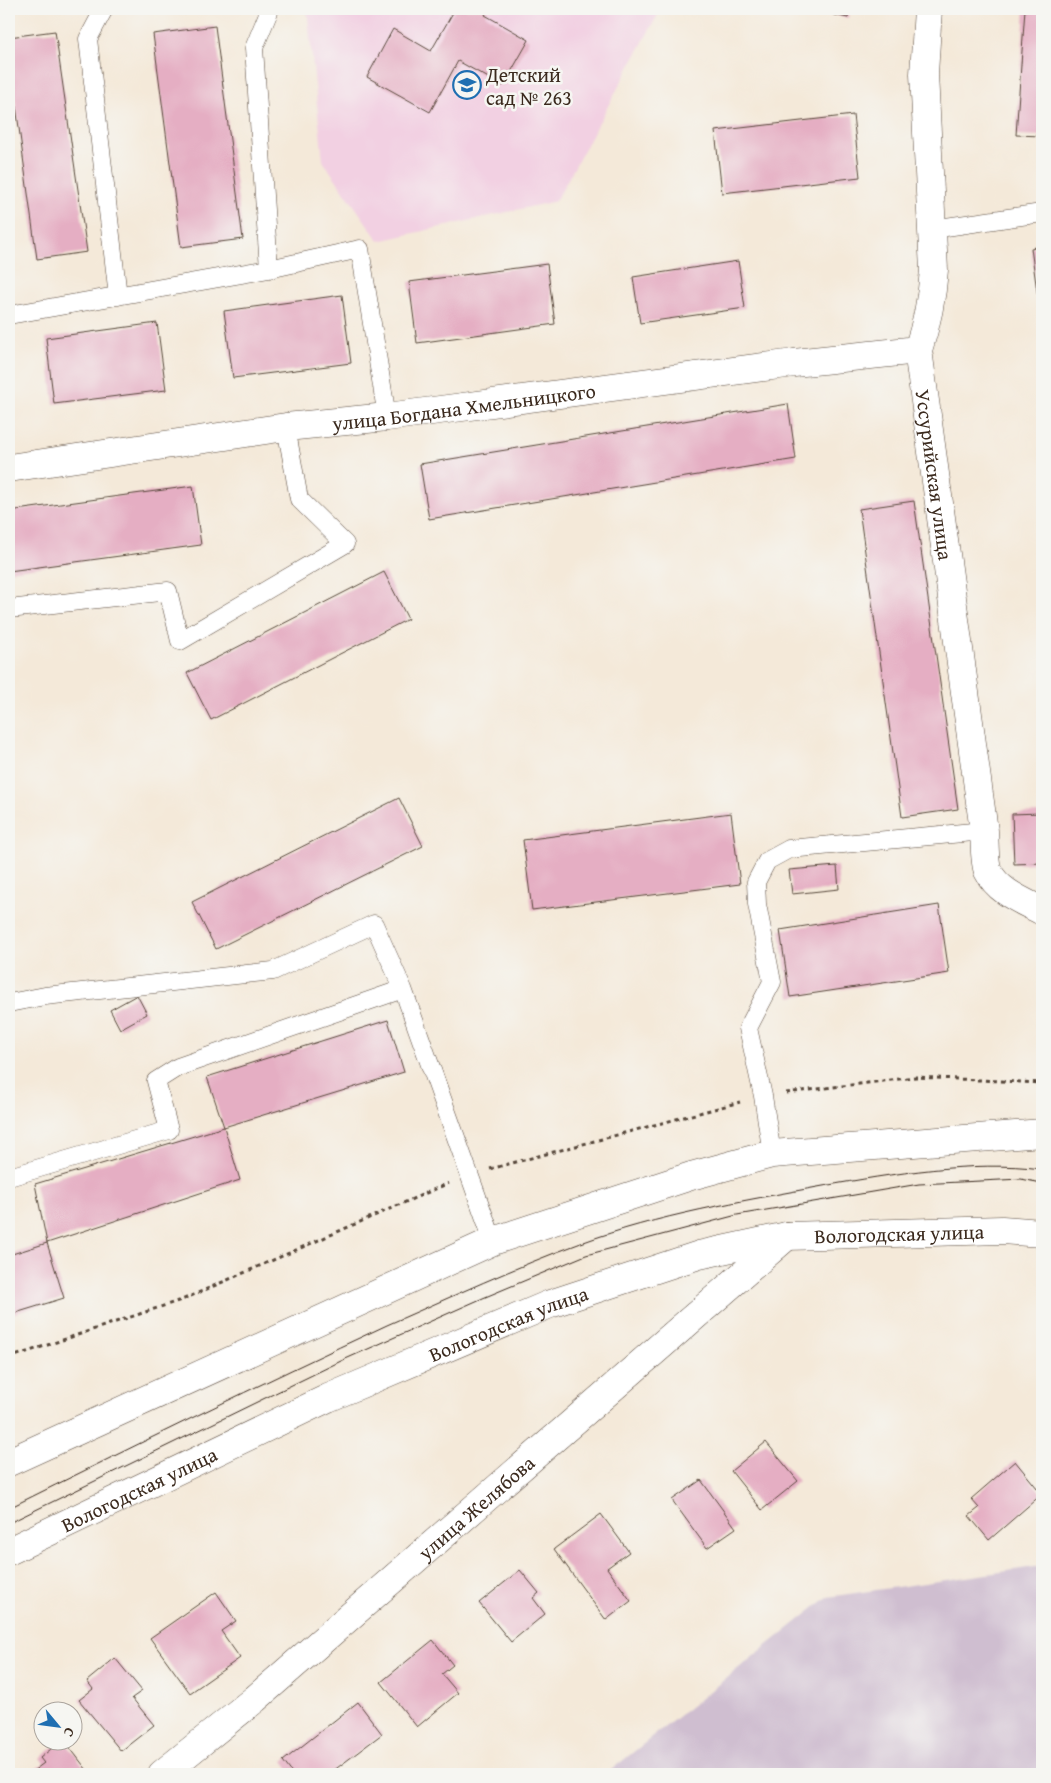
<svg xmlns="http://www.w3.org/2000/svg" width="1051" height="1783" viewBox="0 0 1051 1783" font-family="'Gentium Book Plus',serif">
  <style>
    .built { fill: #f2d0e2 }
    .industrial { fill: #cfbed0 }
    .building { fill: #e5aec3 }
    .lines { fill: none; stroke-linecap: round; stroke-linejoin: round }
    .service-casing { stroke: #57473a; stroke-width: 19 }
    .minor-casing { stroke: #57473a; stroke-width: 29 }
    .secondary-casing { stroke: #57473a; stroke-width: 29 }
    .path { stroke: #57473a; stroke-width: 3; stroke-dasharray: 4 4; stroke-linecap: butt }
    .service { stroke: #fff; stroke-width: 18 }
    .minor { stroke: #fff; stroke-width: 28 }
    .secondary { stroke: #fff; stroke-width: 28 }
    .tram { stroke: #3b2a1e; stroke-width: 1 }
    .labels { text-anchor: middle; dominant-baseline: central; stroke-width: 5; stroke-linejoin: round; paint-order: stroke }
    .poi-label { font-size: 20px; fill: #3b2a1e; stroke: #f6f6f2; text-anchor: start }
    .street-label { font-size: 20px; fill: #3b2a1e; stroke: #f6f6f2 }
  </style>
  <rect width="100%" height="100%" fill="#f6f6f2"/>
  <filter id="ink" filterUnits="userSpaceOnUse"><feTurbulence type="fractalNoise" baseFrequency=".02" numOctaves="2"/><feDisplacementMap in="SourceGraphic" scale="10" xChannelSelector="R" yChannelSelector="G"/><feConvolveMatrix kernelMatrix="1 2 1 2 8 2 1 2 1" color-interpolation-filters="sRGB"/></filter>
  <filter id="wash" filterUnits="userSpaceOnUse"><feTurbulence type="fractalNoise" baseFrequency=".0096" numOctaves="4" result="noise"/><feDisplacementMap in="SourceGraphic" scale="20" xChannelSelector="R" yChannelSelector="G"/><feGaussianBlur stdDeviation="1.12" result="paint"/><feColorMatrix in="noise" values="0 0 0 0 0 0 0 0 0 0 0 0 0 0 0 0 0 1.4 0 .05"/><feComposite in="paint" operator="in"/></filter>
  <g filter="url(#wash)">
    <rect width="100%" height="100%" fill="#f4e9d9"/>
    <path class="built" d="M307,9H661L556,201L379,241L323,161Z"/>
    <path class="industrial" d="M1042,1566V1774H606L828,1597Z"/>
    <g id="blocks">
      <path class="building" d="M455,9H488L485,15L529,40L503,86L458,61L430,112L367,77L393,29L431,51Z
        M807,9H850L848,18Z
        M1025,9H1042V136L1016,135Z
        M215,26L243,239L181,247L153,34Z
        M55,31L87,252L37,259L9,55V37Z
        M853,115L860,177L722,193L715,131Z
        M1042,246V320H1041L1031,248Z
        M738,261L745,308L640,323L633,277Z
        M547,264L555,324L417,343L409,282Z
        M342,295L351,363L233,378L224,311Z
        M157,323L166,390L54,404L46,338Z
        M788,404L796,459L429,519L420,464Z
        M193,486L201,545L9,571V511Z
        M914,501L958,809L902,817L859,509Z
        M384,572L408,619L211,720L187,673Z
        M399,798L423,846L216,949L192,902Z
        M731,813L740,884L532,910L523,840Z
        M1040,813L1042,863L1014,864L1012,814Z
        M837,866L839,889L792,894L789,870Z
        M939,905L949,973L790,997L780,930Z
        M137,995L147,1014L120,1029L110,1010Z
        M388,1020L404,1072L224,1127L207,1077Z
        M224,1127L240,1180L47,1243L35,1184Z
        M47,1243L64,1298L9,1315V1255Z
        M766,1442L798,1481L762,1510L731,1471Z
        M1015,1461L1042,1494L989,1540L969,1516L979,1508L971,1499Z
        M701,1480L736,1528L707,1548L672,1500Z
        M601,1514L629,1552L607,1568L631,1601L606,1620L554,1549Z
        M520,1570L539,1593L533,1598L545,1614L511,1642L479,1603Z
        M216,1592L236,1621L221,1631L240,1658L190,1693L150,1638Z
        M433,1640L453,1665L442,1674L458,1693L417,1727L381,1682Z
        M115,1658L142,1691L132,1698L154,1725L121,1751L79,1700L93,1689L87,1681Z
        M358,1702L382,1734L329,1774H293L283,1761Z
        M62,1740H64L90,1774H29L44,1763L40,1758Z"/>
    </g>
  </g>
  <g filter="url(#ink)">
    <use href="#blocks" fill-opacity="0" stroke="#57473a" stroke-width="1"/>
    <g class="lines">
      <defs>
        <path id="service" d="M104,9L88,39L118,296
          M270,9L254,48L269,269L360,249L387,417
          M932,229L1042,213
          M9,315L269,269
          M9,609L168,591L180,641L345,544L299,499L286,427
          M9,1003L45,996L273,971L374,924L403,989
          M772,1154L763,1096L748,1028L772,982L757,904L756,882L767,861L789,849L984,831
          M9,1177L169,1130L156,1081L178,1067L403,989L493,1241"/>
        <g id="minor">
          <path id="s1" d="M928,9L924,74L934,270C932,298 927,323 918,350L984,831C985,841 984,862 988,871C998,892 1023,901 1042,911"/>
          <path id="s2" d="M9,468L286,427L387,417L794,363L918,350"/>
          <path id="s3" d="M162,1774L255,1699L787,1236"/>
        </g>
        <g id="secondary">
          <path d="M9,1462L493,1241L691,1176L772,1154L1042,1133"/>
          <path id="s4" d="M9,1551L328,1398L550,1304L699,1255L787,1236L1002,1230L1042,1233"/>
        </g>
      </defs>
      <use href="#service" class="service-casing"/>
      <use href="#minor" class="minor-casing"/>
      <use href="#secondary" class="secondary-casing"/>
      <path class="path" d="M786,1093L915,1077L1042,1083
        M490,1169L740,1102
        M9,1358L184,1299L449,1183"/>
      <use href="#service" class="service"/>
      <use href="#minor" class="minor"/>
      <use href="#secondary" class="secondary"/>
      <path class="tram" d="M9,1508C134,1446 260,1384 387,1325C451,1297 515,1267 581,1243C658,1215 741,1201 823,1186C893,1174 971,1160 1042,1169
        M9,1523L341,1361L483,1298L586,1255L737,1215L919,1184L1021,1179L1042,1183"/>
    </g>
  </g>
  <defs>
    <symbol id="school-ring" viewBox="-11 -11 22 22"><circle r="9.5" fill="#f6f6f2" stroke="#1f6fb2" stroke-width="1.5"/><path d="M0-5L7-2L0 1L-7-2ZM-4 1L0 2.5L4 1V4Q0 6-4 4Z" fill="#1f6fb2"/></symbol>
  </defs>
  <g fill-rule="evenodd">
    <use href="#school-ring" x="451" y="69" width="32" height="32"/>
  </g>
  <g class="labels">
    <g class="poi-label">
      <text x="486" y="74">Детский<tspan x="486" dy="23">сад № 263</tspan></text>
    </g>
    <g class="street-label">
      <text stroke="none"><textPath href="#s2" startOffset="459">улица Богдана Хмельницкого</textPath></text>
      <text stroke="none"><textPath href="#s1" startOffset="469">Уссурийская улица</textPath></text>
      <text stroke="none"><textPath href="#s4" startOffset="954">Вологодская улица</textPath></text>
      <text stroke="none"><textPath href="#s4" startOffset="549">Вологодская улица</textPath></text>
      <text stroke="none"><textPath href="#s4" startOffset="144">Вологодская улица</textPath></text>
      <text stroke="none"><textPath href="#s3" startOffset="412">улица Желябова</textPath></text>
    </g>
  </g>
  <rect width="1051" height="1783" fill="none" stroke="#f6f6f2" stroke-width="30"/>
  <g transform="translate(58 1726) rotate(119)"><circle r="24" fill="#f6f6f2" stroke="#aba49d"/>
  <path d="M0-4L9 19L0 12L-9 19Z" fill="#1f6fb2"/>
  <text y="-8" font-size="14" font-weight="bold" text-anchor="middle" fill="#3b2a1e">С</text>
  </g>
</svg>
